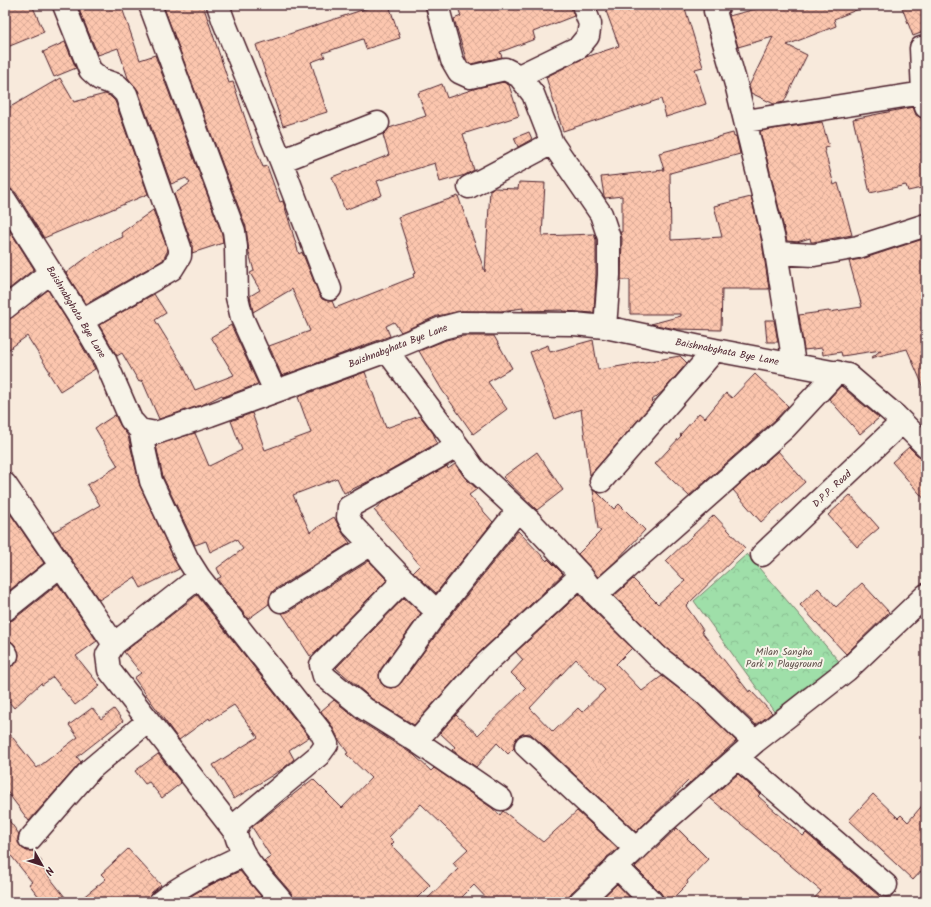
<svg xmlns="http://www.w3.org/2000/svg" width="931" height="907" viewBox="0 0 931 907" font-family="Kalam,sans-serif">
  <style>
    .park { fill: url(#park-crowns); stroke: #747f6a }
    .building { fill: url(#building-cross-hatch); stroke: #4a1f2b; fill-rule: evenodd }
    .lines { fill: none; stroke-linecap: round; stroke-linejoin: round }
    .minor-casing { stroke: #4a1f2b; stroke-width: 25 }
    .minor { stroke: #f7f3e8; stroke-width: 22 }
    .labels { text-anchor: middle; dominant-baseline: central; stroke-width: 4; stroke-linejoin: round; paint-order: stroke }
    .street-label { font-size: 10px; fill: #4a1f2b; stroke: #f7f3e8 }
    .park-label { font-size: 10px; fill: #5f4f4a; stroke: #f7f3e8 }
  </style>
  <defs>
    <pattern id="park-crowns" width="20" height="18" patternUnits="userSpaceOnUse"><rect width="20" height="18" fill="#9fdfa9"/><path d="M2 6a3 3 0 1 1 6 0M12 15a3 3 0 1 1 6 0" fill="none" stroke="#8abf92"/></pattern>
    <pattern id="building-cross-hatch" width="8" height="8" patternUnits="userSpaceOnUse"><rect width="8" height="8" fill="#fcc6ae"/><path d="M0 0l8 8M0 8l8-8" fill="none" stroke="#daaa96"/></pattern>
  </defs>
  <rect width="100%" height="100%" fill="#f8eadc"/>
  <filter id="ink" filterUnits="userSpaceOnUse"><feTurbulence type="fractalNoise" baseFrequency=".025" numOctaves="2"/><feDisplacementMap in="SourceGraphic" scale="8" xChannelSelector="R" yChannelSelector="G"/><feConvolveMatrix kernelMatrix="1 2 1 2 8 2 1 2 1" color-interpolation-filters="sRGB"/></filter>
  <g filter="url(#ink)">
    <path class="park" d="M747,554L843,666L778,717L694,601Z"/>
    <path class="building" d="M5,5H32L44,32L5,48Z
      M77,5H121L140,60L155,55L222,234L223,243L192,253V244L174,194L190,183L186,178L171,184L138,90L128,78L118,48L98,55Z
      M163,5H203L229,83L233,82L252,139L263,167L267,166L280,202L283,201L299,254L302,252L319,294L322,299L328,301H332L335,308L414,277L413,274L416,273L398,217L458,196L485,272L490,190L494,188L518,189L519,182L545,183L542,236L594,234L596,240V275L594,313L563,311V310L523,311V308L501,311H461L437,316L401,332L394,322L386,326L390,336L282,376L269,346L310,331L292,289L253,312L250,296L260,290L250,273L254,271L249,253L246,227Z
      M377,5H389L400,38L366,49L363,39L323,53L325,57L311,62L327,112L283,126L256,45Z
      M457,5H571L574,16L533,32L535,39L500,52L502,57L471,64L467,62L454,19L461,16Z
      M621,5H684L703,67L695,69L706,104L666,117L661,99L563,131L546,77L586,57L619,46L606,11Z
      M771,5H866V6L834,19L836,26L787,45L807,55L784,102L774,104L751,93L749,86L773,37L738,47L729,16Z
      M901,5H926V31L913,36Z
      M65,42L76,68L54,77L43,52Z
      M60,78L74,102L105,94L110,96L115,101L148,194L44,238L16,193L11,189L5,188V110Z
      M503,82L509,85L519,116L463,134L474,170L465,175L440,182L435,163L377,181L382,195L345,210L332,177L389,155L383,135L387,131L389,128L426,116L418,93L442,84L447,98L477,88Z
      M913,107L916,115L923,119L926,131V187L908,191L906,185L870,193L853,119Z
      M822,122L829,147L824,148L834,185L838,183L852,235L813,242H811L810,238L797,242L787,241L760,131Z
      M529,132L532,139L518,147L514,138Z
      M733,133L734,137L736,136L740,154L670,173L671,240L722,237L714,206L751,197L762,242L769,289H722L721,330L676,329L651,324L681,316V314H630V280H621L622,238L620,232H622V196L605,198L604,196L601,177L664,170L659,153Z
      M153,210L168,250L163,260L86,304L66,273L101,247L123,237L121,233Z
      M5,223L34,269L9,289L5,284Z
      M923,239L926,249V393L907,349L871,358L881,350L842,356L841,352L823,355L822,348L804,350L799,315L829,311V312L862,307L849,261L862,259Z
      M48,290L76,335L95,369L60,391L48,372H50L27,336L5,352V322Z
      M154,294L166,313L155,320L184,367L195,390L234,375L211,337L231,325L258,384L223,397L222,395L204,404L159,419L142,380L139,382L122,353L117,356L99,325Z
      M765,320H774L778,342H767Z
      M463,336H494L512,368L488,382L507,409L473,434L442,390L419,351L446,340Z
      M593,340L598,370L680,356L687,363L663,391L651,401L653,403L590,475L581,409L555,419L530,352L548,345L550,352Z
      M365,372L386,428L420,416L433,433L437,443L374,479L344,493L337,478L293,495L310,532L334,517L342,532L350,543L274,590L270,596L269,604L248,619L217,579L221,577L217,568L243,549L236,539L210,552L206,541L195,545L163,477L156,445L195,433L209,466L242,450L231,421L252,413L265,450L311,433L298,397Z
      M755,374L788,406L776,419L689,496L655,464L681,436L680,435L699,413L705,418L726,393L732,398Z
      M841,386L879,418L860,434L829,399Z
      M115,415L120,425L128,436L140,486L179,569L141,588L135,577L99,600L53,532L100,505L87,485L118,466L95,428Z
      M909,447L917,455L922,458H926V501L892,462Z
      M778,451L805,482L761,522L733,490Z
      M537,452L563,490L537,510L503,477Z
      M455,464L465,478L477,489L469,495L493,522L436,593L413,572L420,565L374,510L383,502L447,466L448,469Z
      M593,490L597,492L614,509L619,504L645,530L616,561L598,577L578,554L601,531L598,529Z
      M850,495L879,528L857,547L828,515Z
      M5,506L44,563L5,594Z
      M714,515L745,548L686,606L703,630L701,631L749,692L750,690L772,713L756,725L713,684L666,648L614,596L633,579L658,604L685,581L666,561Z
      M518,531L547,561L548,559L563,574L477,655L414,725L372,699L336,668L404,598L421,613L381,669L379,675L380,681L384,686L390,688L396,687L401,683L447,620Z
      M369,561L387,580L315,653L310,656L282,613L288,612Z
      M862,583L889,612L846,654L800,605L818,588L836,607Z
      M58,584L97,641L76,656L100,686L75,705L53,677L42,685L41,683L14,708L5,697V667H8L14,665L18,660L19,654L15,645L11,641L5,640V622L13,620Z
      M579,594L587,604L632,648L616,664L642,691L662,676L696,702L736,741L690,783L688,781L636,832L530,733L522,734L517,737L514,743V748L508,754L497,743L476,767L452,750L455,747L440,733L456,715L478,735L526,688L511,673L523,660L516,652ZM576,659L605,690L582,712L578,708L553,732L530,708Z
      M197,595L309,737L289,750L294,759L284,768L234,799L213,765L258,737L234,705L210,720L209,718L179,740L134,678L141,673L124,652Z
      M334,700L358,720L414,755L431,771L434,768L492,808L500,815L503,811L543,842L577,811L618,849L607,857L605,861L571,893L568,898V902H490L474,885L457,902H424L458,869L453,863L468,849L421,804L389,837L394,842L391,845L430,885L413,902H294L292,894L264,861L271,857L252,827L313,779L342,808L371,778L346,754L348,753L339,740L332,726L321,711Z
      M92,708L101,719L114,709L123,721L77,757L81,762L29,821L5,789V728L37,768L78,737L69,725Z
      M158,754L181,783L162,798L149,782L145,784L135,771Z
      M738,774L760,794L758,796L803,836L806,833L886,902H811L821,891L710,798Z
      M873,794L898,818L901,815L908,822L926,801V866L913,880L849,820Z
      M5,815L19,834L18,837V843L22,848L27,851H33L42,862L39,864L69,902H43L29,884L32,882L5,848Z
      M677,828L708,859L687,881L688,883L669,902H666L661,893L635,867Z
      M128,849L161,885L152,892L149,897L148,902H77L106,879L101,874Z
      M240,871L264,900L261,902H181L206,887Z
      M617,884L634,902H598Z"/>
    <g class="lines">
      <defs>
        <path id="minor" d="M64,5L90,70L100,79L117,85L126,94L180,248V256L172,269L82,321
          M150,5L234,231L236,247L237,297L242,318L275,391
          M218,5L224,22L281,161L378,123
          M437,5L452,60L459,72L470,77L505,69L519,76L533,94L552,143L601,214L609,238V275L605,327
          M719,5L715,11L737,88L774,240L794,364
          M519,76L579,47L588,36L590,24L583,5
          M923,93L921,48L926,47
          M746,121L923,93L926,107
          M281,161L330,289
          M469,187L552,143
          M5,200L87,329L105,360L131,420L140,430L156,433L210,415L387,351L442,328L461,323L574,324L605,327L715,350L848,375L896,416L926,446
          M776,253L814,255L858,247L926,225
          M5,308L51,272
          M387,351L458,446L474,469L530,521L581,575L596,595L658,657L704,693L755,742
          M140,430L151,481L187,558L199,577L321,732L327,744L319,755L241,820L235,832C242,859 264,880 282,902
          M601,481L715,350
          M5,484L114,644
          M762,555L902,422
          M199,577L114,644L107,655L109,670L235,832
          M404,580L321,665L324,676L365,709L416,741L501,799
          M596,595L785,428L837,372
          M281,601L370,545
          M5,610L60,566
          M437,612L404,580L353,526L348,517L349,507L458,446
          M5,652L7,655
          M391,676L437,612L518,510
          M416,741L486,663L581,575
          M526,746L636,849
          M738,758L886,885
          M30,839L91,769L148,721
          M616,866L652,902
          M160,902C185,882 215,869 244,855
          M580,902L662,824L755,742L847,670L926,595"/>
      </defs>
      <use href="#minor" class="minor-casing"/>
      <use href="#minor" class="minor"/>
    </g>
  </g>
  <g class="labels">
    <g class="street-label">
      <text transform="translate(76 312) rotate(59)">Baishnabghata Bye Lane</text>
      <text transform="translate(398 346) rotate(-21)">Baishnabghata Bye Lane</text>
      <text transform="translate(727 352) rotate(11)">Baishnabghata Bye Lane</text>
      <text transform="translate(832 489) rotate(-43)">D.P.P. Road</text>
    </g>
    <g class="park-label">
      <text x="784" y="652">Milan Sangha<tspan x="784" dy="12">Park n Playground</tspan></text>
    </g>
  </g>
  <rect width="931" height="907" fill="none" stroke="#f7f3e8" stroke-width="20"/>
  <rect x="10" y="10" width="911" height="887" fill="none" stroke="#4a1f2b" stroke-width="1.5" filter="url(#ink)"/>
  <g transform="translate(42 865) rotate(129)" stroke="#f7f3e8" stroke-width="3" paint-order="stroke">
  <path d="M0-3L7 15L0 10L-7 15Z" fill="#4a1f2b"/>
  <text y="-6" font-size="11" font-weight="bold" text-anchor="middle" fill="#4a1f2b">N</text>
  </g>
</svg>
